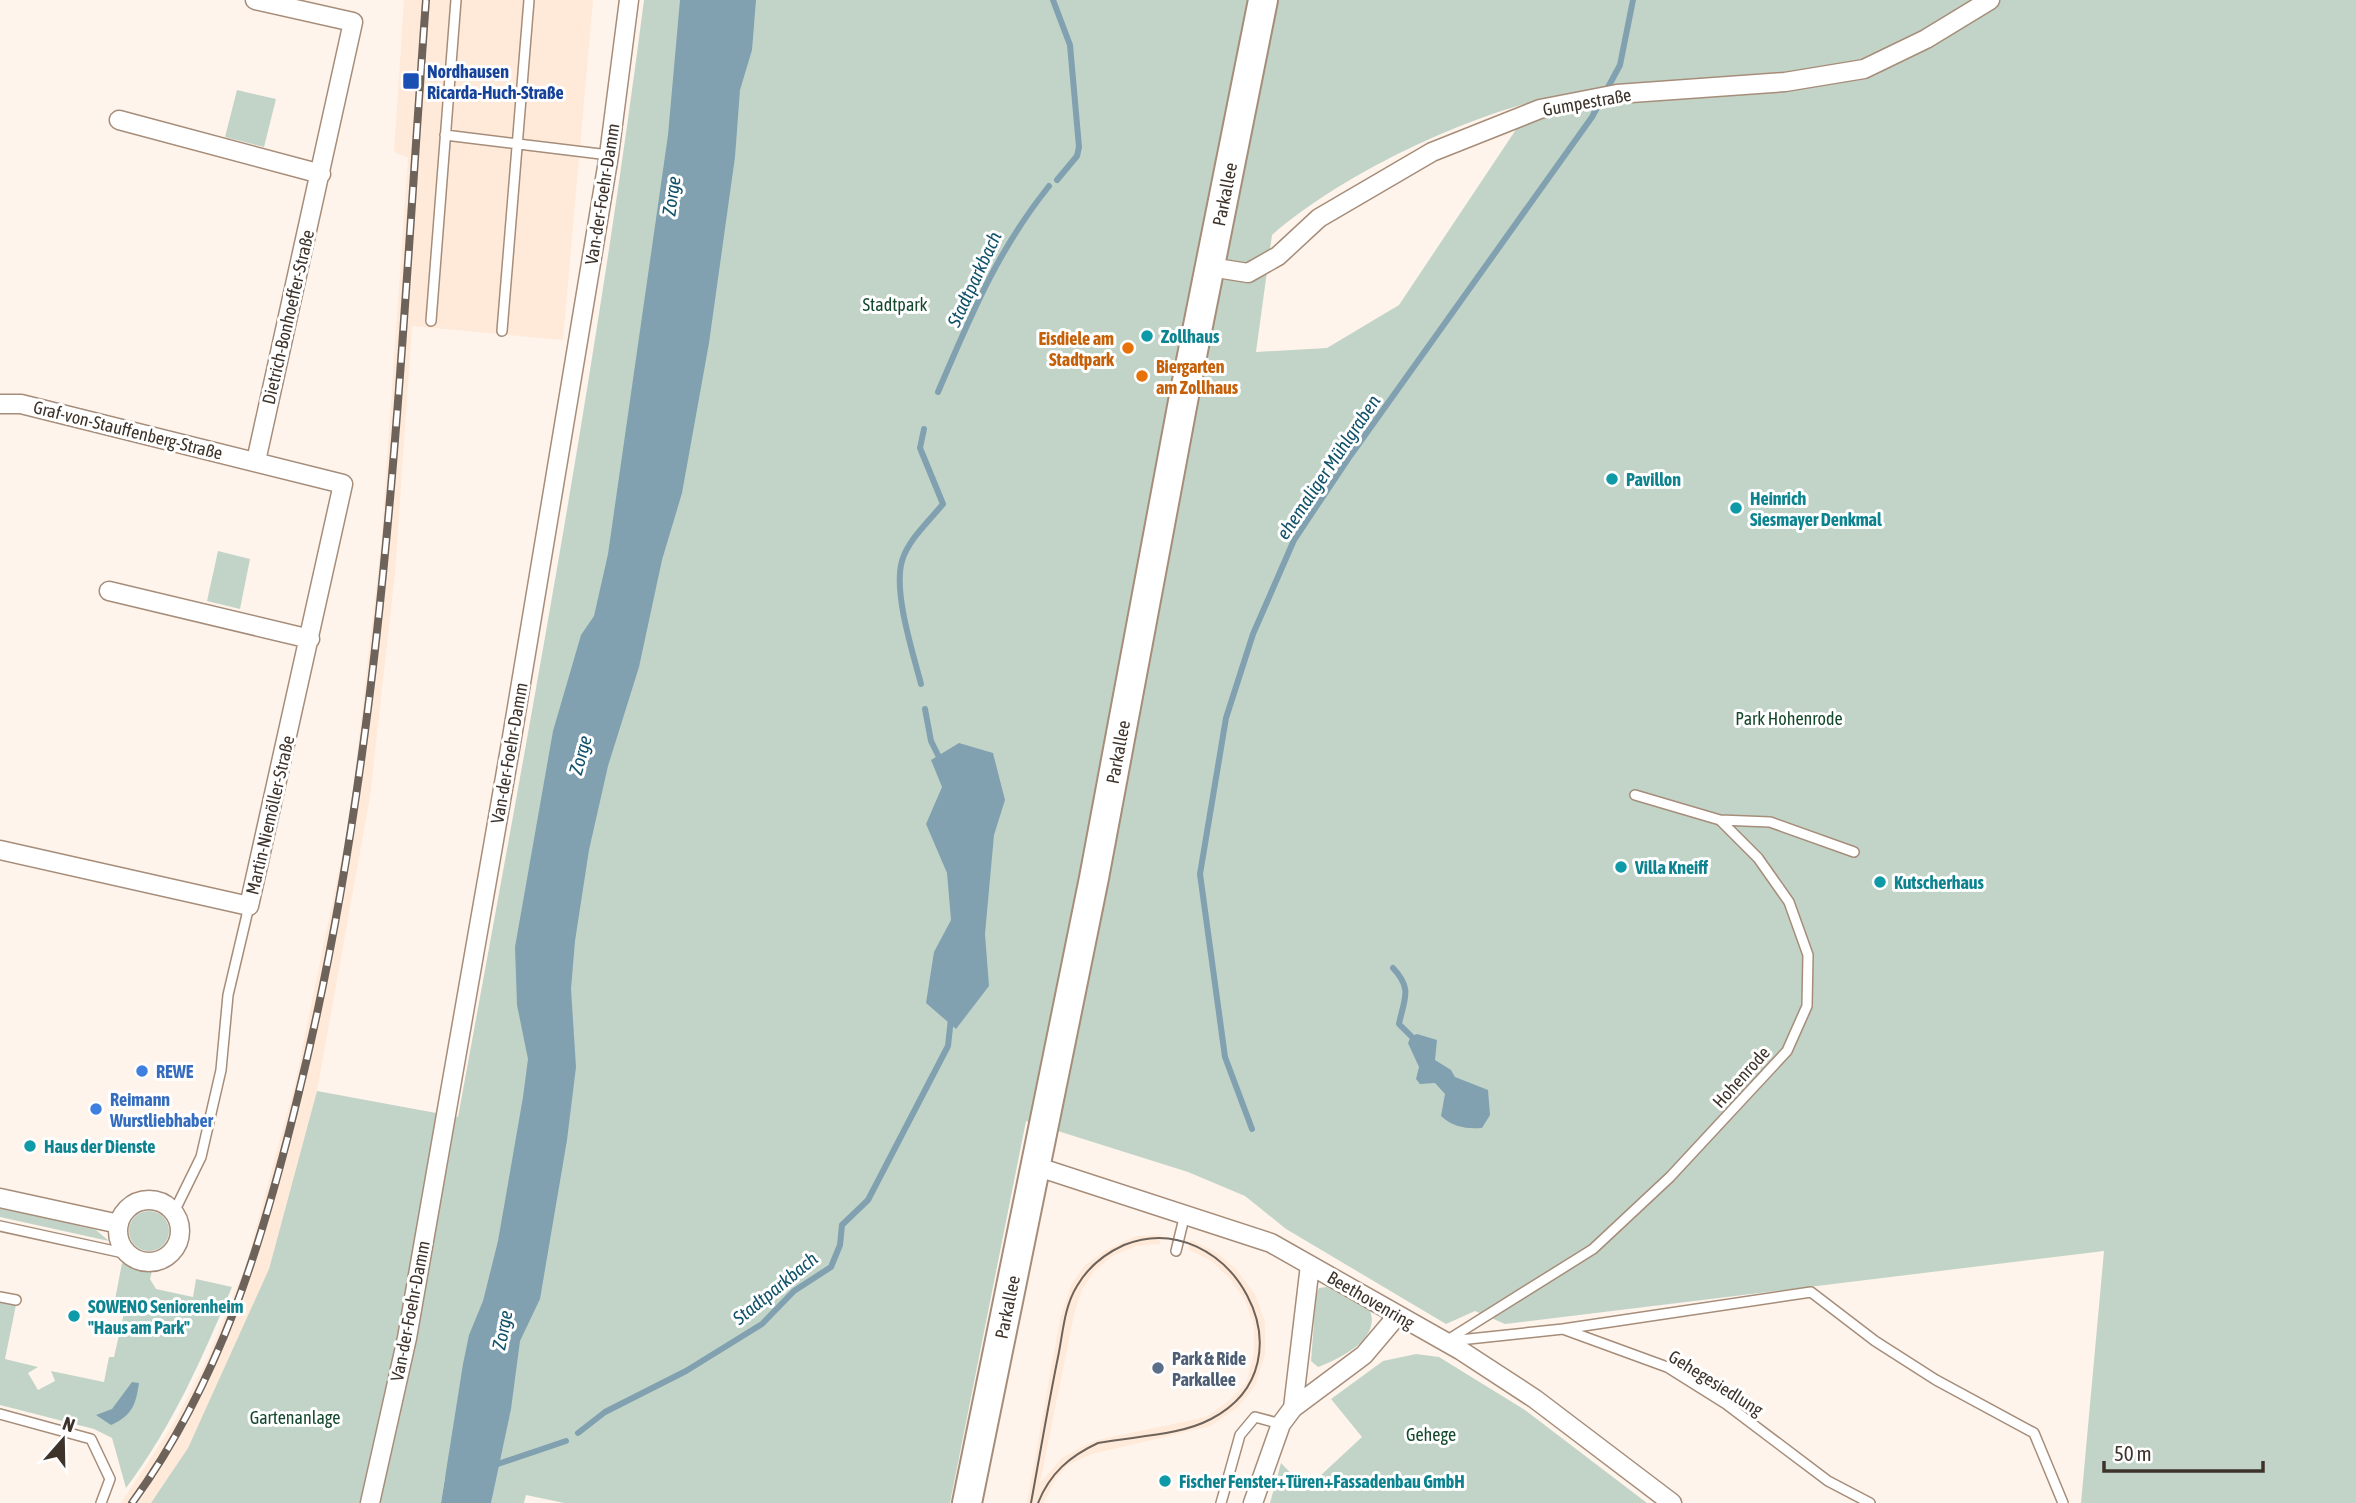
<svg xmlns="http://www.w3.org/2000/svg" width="2356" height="1503" viewBox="0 0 2356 1503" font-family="'Asap Condensed',sans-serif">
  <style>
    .built { fill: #ffeada }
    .green { fill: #c2d4c8; fill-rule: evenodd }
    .water { fill: #81a1b1 }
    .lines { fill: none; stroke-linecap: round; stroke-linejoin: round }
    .stream { stroke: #81a1b1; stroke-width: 6 }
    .service-casing { stroke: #a68d7a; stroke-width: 12 }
    .minor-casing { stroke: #a68d7a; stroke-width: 21 }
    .primary-casing { stroke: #a68d7a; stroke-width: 32 }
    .service { stroke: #fff; stroke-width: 9 }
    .minor { stroke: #fff; stroke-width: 18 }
    .primary { stroke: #fff; stroke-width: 28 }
    .tram { stroke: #6d635b; stroke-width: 2 }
    .rail-casing { stroke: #6d635b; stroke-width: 8 }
    .rail { stroke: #fff; stroke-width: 5; stroke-dasharray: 16; stroke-linecap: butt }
    .transit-dot { fill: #1a4fb4; stroke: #fff; stroke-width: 2.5 }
    .culture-dot { fill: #0f9aa8; stroke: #fff; stroke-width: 2.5 }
    .food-dot { fill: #e8710a; stroke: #fff; stroke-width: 2.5 }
    .shop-dot { fill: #3f7fe0; stroke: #fff; stroke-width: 2.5 }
    .service-dot { fill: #5c6f8a; stroke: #fff; stroke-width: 2.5 }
    .labels { text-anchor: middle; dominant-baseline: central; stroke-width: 6; stroke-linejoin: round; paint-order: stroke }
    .transit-label { font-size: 18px; font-weight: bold; fill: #164399; stroke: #fff; text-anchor: start }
    .street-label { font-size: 18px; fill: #3d332b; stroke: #fff }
    .park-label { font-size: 18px; fill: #15492d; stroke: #fff }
    .culture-label { font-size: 18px; font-weight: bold; fill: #0d838f; stroke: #fff; text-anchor: start }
    .food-label { font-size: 18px; font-weight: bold; fill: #c56008; stroke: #fff; text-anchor: end }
    .shop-label { font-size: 18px; font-weight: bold; fill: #366cbe; stroke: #fff; text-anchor: start }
    .service-label { font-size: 18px; font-weight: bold; fill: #4e5e75; stroke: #fff; text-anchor: start }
    .water-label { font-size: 19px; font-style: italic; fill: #115169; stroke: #fff }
  </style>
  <rect width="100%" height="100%" fill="#fff4eb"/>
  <path class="built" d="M404,0H593L563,340L412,326L395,574L370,797L317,1091L269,1269L229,1364L188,1448L160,1491L151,1503H121L174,1423L207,1360L246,1265L295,1084L350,816L381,545L408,158L394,152Z
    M1161,1235L1160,1244L1136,1246L1113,1256L1094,1271L1082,1290L1074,1315L1040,1483L1062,1458L1082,1447L1097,1440L1206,1417L1231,1399L1246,1383L1254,1353V1326L1245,1300L1230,1279L1211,1261L1188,1249L1191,1240L1216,1252L1236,1269L1255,1294L1265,1322V1355L1255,1386L1238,1407L1211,1426L1092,1454L1068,1465L1055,1480L1044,1503H1027L1060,1319L1071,1285L1084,1266L1106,1250L1136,1236Z"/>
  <path class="green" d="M644,0H2356V1503H2081L2104,1251L1505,1324L1475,1311L1446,1324L1286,1229L1245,1196L1188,1172L1026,1121L950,1503H564L526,1495L524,1503H491L493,1488L445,1477L441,1503H151L188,1448L269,1269L317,1091L458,1117C526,746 596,374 644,0ZM1535,101L1399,305L1327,348L1256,352L1272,235C1338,177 1451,123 1535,101Z
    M237,90L276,99L264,147L225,137Z
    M218,551L250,559L240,609L207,601Z
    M0,1207L96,1230L109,1241L0,1217Z
    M129 1231a20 20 0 1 1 40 0a20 20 0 1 1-40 0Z
    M122,1263L152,1271L150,1279L156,1289L193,1297L196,1279L232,1287C203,1357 172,1427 126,1488L112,1438L94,1429L0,1405V1302L16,1305L5,1359L38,1367L28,1373L38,1390L55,1381L51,1371L104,1382L109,1357H114L124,1313L113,1310Z
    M1327,1287L1370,1311C1381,1339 1339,1359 1318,1367L1311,1361L1316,1295L1319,1288Z
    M1416,1354L1439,1357L1525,1410L1647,1503H1270L1281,1463L1306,1489L1362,1437L1331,1399L1383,1361Z"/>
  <path class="water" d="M680,0H756L752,50L740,90L735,157L709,343L682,493L662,560L639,667L608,766L589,850L575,941L571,989L576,1067L567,1140L540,1299L520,1341L511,1409L491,1503H441L463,1364L469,1335L483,1301L498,1241L523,1097L528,1059L517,1005L515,947L553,731L581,635L594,616L608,554L668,135Z
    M959,743L993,753L1005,800L994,835L985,934L989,986L956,1029L926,1003L934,952L951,920L947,873L926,824L942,787L931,760Z
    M1417,1034L1437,1040L1435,1060L1451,1070L1455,1077L1488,1090L1490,1115L1482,1128C1466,1129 1453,1127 1441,1116L1445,1094L1435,1083L1420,1084L1416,1079L1419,1067L1408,1043L1411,1036Z
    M132,1382L139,1383C136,1404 132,1416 111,1425L96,1415L112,1409Z"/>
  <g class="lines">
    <path class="stream" d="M1053,0L1070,45L1079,147L1077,156L1057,180
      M938,392C971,315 997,251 1049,186
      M921,684C913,653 893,592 902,561C908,540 929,521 943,504L920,448L924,429
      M925,709L931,741L942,763
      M1393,968C1413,989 1404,999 1399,1024L1411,1036
      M1252,1129L1225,1057L1200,874L1226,718L1253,634L1294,540L1348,459L1592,117L1620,65L1633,0
      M578,1433L605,1412L686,1371L762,1324L794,1291L831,1267L840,1245L842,1225L868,1200L948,1046L951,1018
      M492,1466L566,1441"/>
    <defs>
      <path id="service" d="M445,135L609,155
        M431,321L456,0
        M502,331L529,0
        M1720,820L1770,822L1854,852
        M174,1212L201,1157L221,1070L228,995L249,906
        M0,1226L128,1254
        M1176,1251L1185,1214
        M0,1297L16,1300
        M1563,1329L1811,1292L1875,1341L1936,1380L2034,1433L2063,1503
        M1446,1341L1593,1249L1670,1177L1787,1051L1807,1006L1808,955L1789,902L1758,858L1720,820L1635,795
        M1450,1341L1563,1329L1667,1367L1726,1404L1828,1481L1870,1503
        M0,1414L91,1439L110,1479L101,1503
        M1221,1503L1240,1435L1255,1417L1281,1424"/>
      <path id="minor" d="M255,0L353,22L256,461
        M119,120L321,174
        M1210,267L1248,273L1278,256L1319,218L1432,152L1540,109L1617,94L1785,82L1864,69L1926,39L1990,0
        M0,404H21L343,484L249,906L0,850
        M109,591L310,639
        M1035,1166L1271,1243L1460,1350L1535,1399L1672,1503
        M0,1198L119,1224
        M118 1231a31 31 0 1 1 62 0a31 31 0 1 1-62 0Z
        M1293,1408L1310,1265
        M370,1503L407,1338L511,743L609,155L629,0
        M1253,1503L1281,1424L1293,1408L1364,1355L1397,1316"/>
      <g id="primary">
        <path id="s1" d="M967,1503L1094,878L1184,396L1263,0"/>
      </g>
    </defs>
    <use href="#service" class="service-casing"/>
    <use href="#minor" class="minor-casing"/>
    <use href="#primary" class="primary-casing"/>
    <use href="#service" class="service"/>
    <use href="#minor" class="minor"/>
    <use href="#primary" class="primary"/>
    <path class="tram" d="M1031,1503C1040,1454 1048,1406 1058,1357C1063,1333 1064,1307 1077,1286C1088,1267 1104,1254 1124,1245C1228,1203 1319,1363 1211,1419C1179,1436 1134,1436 1098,1443C1070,1456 1050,1473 1038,1503"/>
    <defs>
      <path id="rail" d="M132,1503C221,1381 263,1240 298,1096C387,737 399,367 426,0"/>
    </defs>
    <use href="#rail" class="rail-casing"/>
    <use href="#rail" class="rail"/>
  </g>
  <rect class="transit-dot" x="402" y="72" width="18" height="18" rx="3.5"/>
  <g class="culture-dot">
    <circle cx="1147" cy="336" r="7"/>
    <circle cx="1612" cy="479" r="7"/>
    <circle cx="1736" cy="508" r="7"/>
    <circle cx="1621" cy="867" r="7"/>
    <circle cx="1880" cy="882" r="7"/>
    <circle cx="30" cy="1146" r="7"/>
    <circle cx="74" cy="1316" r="7"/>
    <circle cx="1165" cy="1481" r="7"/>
  </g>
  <g class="food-dot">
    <circle cx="1128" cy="348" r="7"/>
    <circle cx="1142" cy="376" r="7"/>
  </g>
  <g class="shop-dot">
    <circle cx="142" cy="1071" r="7"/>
    <circle cx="96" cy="1109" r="7"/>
  </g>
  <circle class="service-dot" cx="1158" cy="1368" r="7"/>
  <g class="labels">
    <g class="transit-label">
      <text x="427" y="71">Nordhausen<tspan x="427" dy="21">Ricarda-Huch-Straße</tspan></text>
    </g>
    <g class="street-label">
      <text transform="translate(1587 102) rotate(-10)">Gumpestraße</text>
      <text transform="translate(602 194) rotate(-81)">Van-der-Foehr-Damm</text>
      <text stroke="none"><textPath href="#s1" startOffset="1334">Parkallee</textPath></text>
      <text transform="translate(288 317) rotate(-77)">Dietrich-Bonhoeffer-Straße</text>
      <text transform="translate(128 430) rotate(14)">Graf-von-Stauffenberg-Straße</text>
      <text stroke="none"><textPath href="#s1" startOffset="766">Parkallee</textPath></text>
      <text transform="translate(509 753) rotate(-80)">Van-der-Foehr-Damm</text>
      <text transform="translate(270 815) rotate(-77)">Martin-Niemöller-Straße</text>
      <text transform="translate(1741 1077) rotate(-48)">Hohenrode</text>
      <text transform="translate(1371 1300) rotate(30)">Beethovenring</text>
      <text stroke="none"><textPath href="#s1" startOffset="200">Parkallee</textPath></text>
      <text transform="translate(410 1311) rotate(-79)">Van-der-Foehr-Damm</text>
      <text transform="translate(1716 1383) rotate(32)">Gehegesiedlung</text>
    </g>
    <g class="park-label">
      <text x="895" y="304">Stadtpark</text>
      <text x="1789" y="718">Park Hohenrode</text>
      <text x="295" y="1417">Gartenanlage</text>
      <text x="1431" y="1434">Gehege</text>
    </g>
    <g class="culture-label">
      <text x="1161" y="336">Zollhaus</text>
      <text x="1626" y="479">Pavillon</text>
      <text x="1750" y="498">Heinrich<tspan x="1750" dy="21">Siesmayer Denkmal</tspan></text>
      <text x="1635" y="867">Villa Kneiff</text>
      <text x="1894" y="882">Kutscherhaus</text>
      <text x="44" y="1146">Haus der Dienste</text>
      <text x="88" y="1306">SOWENO Seniorenheim<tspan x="88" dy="21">"Haus am Park"</tspan></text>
      <text x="1179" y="1481">Fischer Fenster+Türen+Fassadenbau GmbH</text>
    </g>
    <g class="food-label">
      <text x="1114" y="338">Eisdiele am<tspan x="1114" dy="21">Stadtpark</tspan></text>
      <text x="1156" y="366" text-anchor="start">Biergarten<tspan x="1156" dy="21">am Zollhaus</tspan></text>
    </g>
    <g class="shop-label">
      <text x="156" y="1071">REWE</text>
      <text x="110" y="1099">Reimann<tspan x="110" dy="21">Wurstliebhaber</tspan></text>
    </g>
    <g class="service-label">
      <text x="1172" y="1358">Park &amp; Ride<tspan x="1172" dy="21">Parkallee</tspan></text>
    </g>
    <g class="water-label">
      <text transform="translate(671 196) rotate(-82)">Zorge</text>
      <text transform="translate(974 279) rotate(-65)">Stadtparkbach</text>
      <text transform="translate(1328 467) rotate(-56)">ehemaliger Mühlgraben</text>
      <text transform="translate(580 755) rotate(-75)">Zorge</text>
      <text transform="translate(775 1288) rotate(-39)">Stadtparkbach</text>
      <text transform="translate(502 1330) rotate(-79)">Zorge</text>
    </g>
  </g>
  <g transform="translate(63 1440) rotate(20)" stroke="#ffffff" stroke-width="5" paint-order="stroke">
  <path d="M0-5L12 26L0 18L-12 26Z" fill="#3d332b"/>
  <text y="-10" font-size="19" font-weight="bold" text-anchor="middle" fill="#3d332b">N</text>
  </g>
  <path d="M2104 1461v10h159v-10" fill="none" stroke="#3d332b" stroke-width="3.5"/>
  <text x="2114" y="1461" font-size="21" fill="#3d332b" stroke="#ffffff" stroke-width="5" paint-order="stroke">50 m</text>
</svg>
